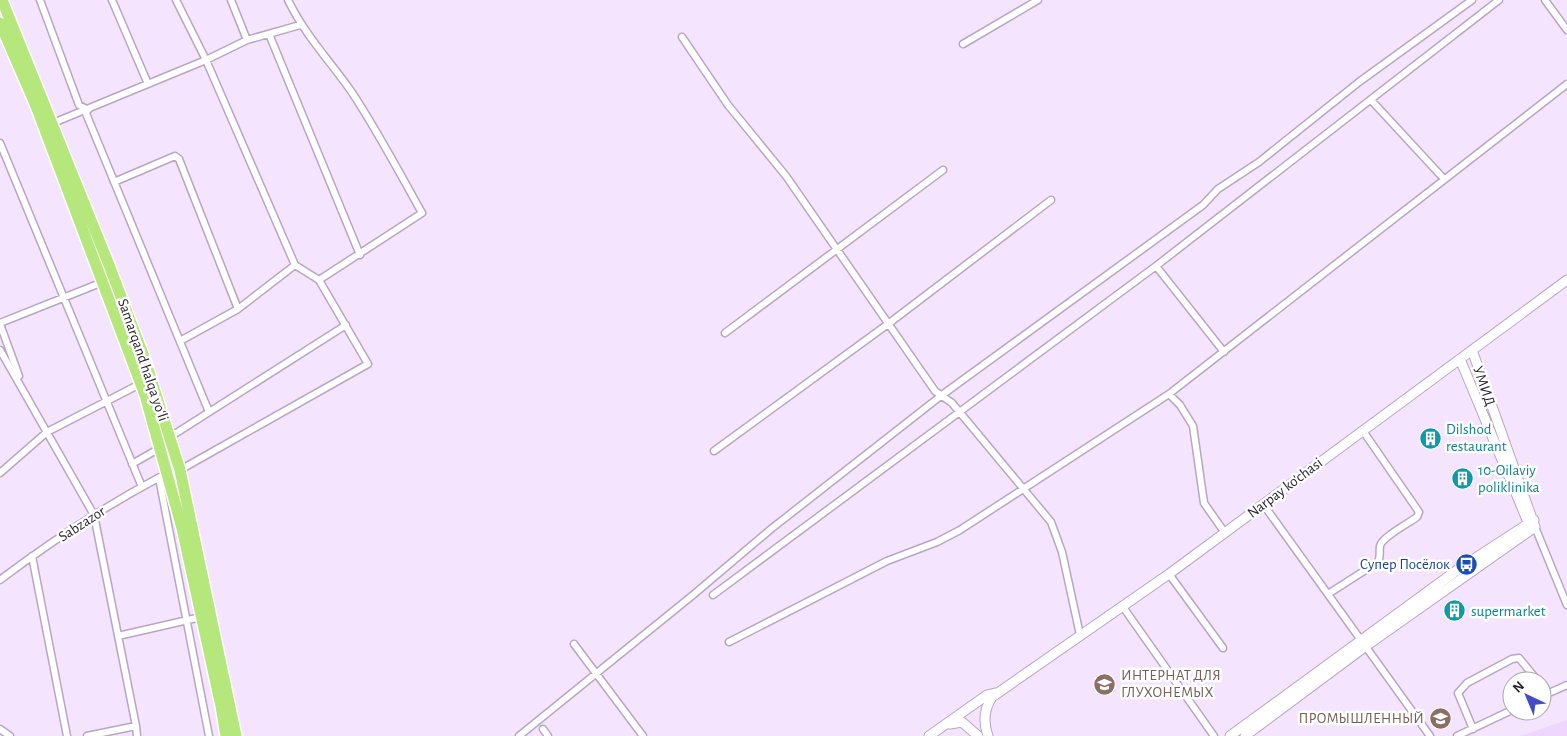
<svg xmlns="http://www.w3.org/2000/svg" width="1567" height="736" viewBox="0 0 1567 736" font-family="'Alegreya Sans',sans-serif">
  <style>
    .built { fill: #eed6fc }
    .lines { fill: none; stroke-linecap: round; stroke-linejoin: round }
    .street-casing { stroke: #b9a6c3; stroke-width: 9 }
    .secondary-casing { stroke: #b9a6c3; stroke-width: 11 }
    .highway-casing { stroke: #fff; stroke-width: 14 }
    .street { stroke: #fff; stroke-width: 6 }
    .secondary { stroke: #fff; stroke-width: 9 }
    .highway { stroke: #b6e77c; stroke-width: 11 }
    .labels { text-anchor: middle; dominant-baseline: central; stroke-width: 5; stroke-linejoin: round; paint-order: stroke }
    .street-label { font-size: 15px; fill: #2a222e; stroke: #fff }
    .culture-label { font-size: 15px; fill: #0d838f; stroke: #fff; text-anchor: start }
    .transit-label { font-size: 15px; fill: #164399; stroke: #fff; text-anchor: end }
    .education-label { font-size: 15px; fill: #785e54; stroke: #fff; text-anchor: start }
  </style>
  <rect width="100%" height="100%" fill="#f4e4fd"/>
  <path class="built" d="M1567,720V736H1520Z"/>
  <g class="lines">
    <defs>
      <path id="street" d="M40,0L79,105L88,110
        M112,0L148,84
        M176,0L206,60L295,265
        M231,0L247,40
        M1545,0L1567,30
        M269,34L360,255
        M682,37L728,105L786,176L935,391L952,403L1051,522L1062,552L1080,635
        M963,44L1038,0
        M1371,100L1444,179
        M85,111L209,412
        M53,123L206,60L247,40L300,25
        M0,143L142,487
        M114,182L175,156L179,159L238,309
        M1156,266L1224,352
        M0,323L103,282
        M0,324L19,376
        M725,333L943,170
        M180,341L238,309L295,265L319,280
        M0,350L94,515L136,726
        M1169,394L1180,405L1193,426L1204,503L1225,533
        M170,437L346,325
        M714,451L888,324L1051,200
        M132,464L160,448
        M180,470L368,364L319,280L422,213C399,172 377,130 351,91C329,60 305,35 288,0
        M0,473L47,432L140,384
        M159,478L209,736
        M1263,504L1430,736
        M1535,527L1567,605
        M32,556L67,736
        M1169,574L1223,648
        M0,580C50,542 104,507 160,477
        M1328,594L1378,562C1381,556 1379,552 1380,546C1382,537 1409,523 1417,517L1419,512L1363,431
        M713,595L1156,266L1499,0
        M1123,607L1214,736
        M118,636L201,617
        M729,642L887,561L937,542L960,530L1169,394L1567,84
        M574,644L643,736
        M1542,686L1547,694
        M1542,696L1567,685
        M0,729L10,736
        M543,729L548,736
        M1473,729L1458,693L1467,683L1512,659L1519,658L1538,681
        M87,736L136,726L137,736
        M519,736L693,595L771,529L942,395L1203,205L1218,189L1259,162L1359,82L1472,0
        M1457,736L1512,710"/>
      <path id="secondary" d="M1460,359L1530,527
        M950,724L962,722L978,736
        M929,736L987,695L995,693
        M988,736C983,722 984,709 992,697L1169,574L1567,280
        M1230,736L1460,568L1534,520
        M1245,736L1366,646L1535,527L1472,350"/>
      <path id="highway" d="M2,0L109,265L144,357L180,470L236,736
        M0,23L36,106L145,395L182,528L221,706L226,736"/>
    </defs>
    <use href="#street" class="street-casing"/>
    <use href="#secondary" class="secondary-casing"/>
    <use href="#highway" class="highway-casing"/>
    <use href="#street" class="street"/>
    <use href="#secondary" class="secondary"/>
    <use href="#highway" class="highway"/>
  </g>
  <defs>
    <symbol id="building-disc" viewBox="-11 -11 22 22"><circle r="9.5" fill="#0f9aa8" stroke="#fff"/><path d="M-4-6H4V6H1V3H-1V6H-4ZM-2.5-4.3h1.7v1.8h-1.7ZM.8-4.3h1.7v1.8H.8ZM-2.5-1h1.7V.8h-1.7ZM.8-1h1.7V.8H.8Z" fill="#fff"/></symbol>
    <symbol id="bus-disc" viewBox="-11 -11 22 22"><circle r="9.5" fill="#1a4fb4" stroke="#fff"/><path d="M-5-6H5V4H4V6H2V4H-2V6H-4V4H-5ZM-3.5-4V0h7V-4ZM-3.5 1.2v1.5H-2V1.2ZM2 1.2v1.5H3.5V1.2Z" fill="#fff"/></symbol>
    <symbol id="school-disc" viewBox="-11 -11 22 22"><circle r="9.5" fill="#8d6e63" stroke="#fff"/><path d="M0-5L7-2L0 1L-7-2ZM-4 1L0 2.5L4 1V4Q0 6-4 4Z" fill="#fff"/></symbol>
    <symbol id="university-disc" viewBox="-11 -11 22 22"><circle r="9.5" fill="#8d6e63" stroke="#fff"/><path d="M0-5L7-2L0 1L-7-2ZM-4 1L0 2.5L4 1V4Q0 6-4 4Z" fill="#fff"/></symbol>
  </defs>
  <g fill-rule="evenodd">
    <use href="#building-disc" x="1418" y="426" width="25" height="25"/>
    <use href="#building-disc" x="1450" y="466" width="25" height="25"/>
    <use href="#bus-disc" x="1454" y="552" width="25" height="25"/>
    <use href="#building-disc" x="1442" y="598" width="25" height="25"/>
    <use href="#school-disc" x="1092" y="672" width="25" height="25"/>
    <use href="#university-disc" x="1428" y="706" width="25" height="25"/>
  </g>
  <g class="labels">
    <g class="street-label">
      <text transform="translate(143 360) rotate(71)">Samarqand halqa yoʻli</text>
      <text transform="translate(1484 386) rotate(71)">УМИД</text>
      <text transform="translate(1285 488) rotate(-37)">Narpay ko'chasi</text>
      <text transform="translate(82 524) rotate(-33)">Sabzazor</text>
    </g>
    <g class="culture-label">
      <text x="1446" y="429">Dilshod<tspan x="1446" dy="17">restaurant</tspan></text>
      <text x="1478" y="470">10-Oilaviy<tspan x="1478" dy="17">poliklinika</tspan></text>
      <text x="1471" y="611">supermarket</text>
    </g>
    <g class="transit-label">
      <text x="1450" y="564">Супер Посёлок</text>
    </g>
    <g class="education-label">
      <text x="1121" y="675">ИНТЕРНАТ ДЛЯ<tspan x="1121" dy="17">ГЛУХОНЕМЫХ</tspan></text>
      <text x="1424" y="718" text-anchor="end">ПРОМЫШЛЕННЫЙ</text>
    </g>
  </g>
  <g transform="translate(1527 696) rotate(316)"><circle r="24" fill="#ffffff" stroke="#aaa7ab"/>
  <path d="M0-4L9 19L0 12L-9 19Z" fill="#434dc2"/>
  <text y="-8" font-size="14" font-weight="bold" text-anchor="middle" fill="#2a222e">N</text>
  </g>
</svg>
